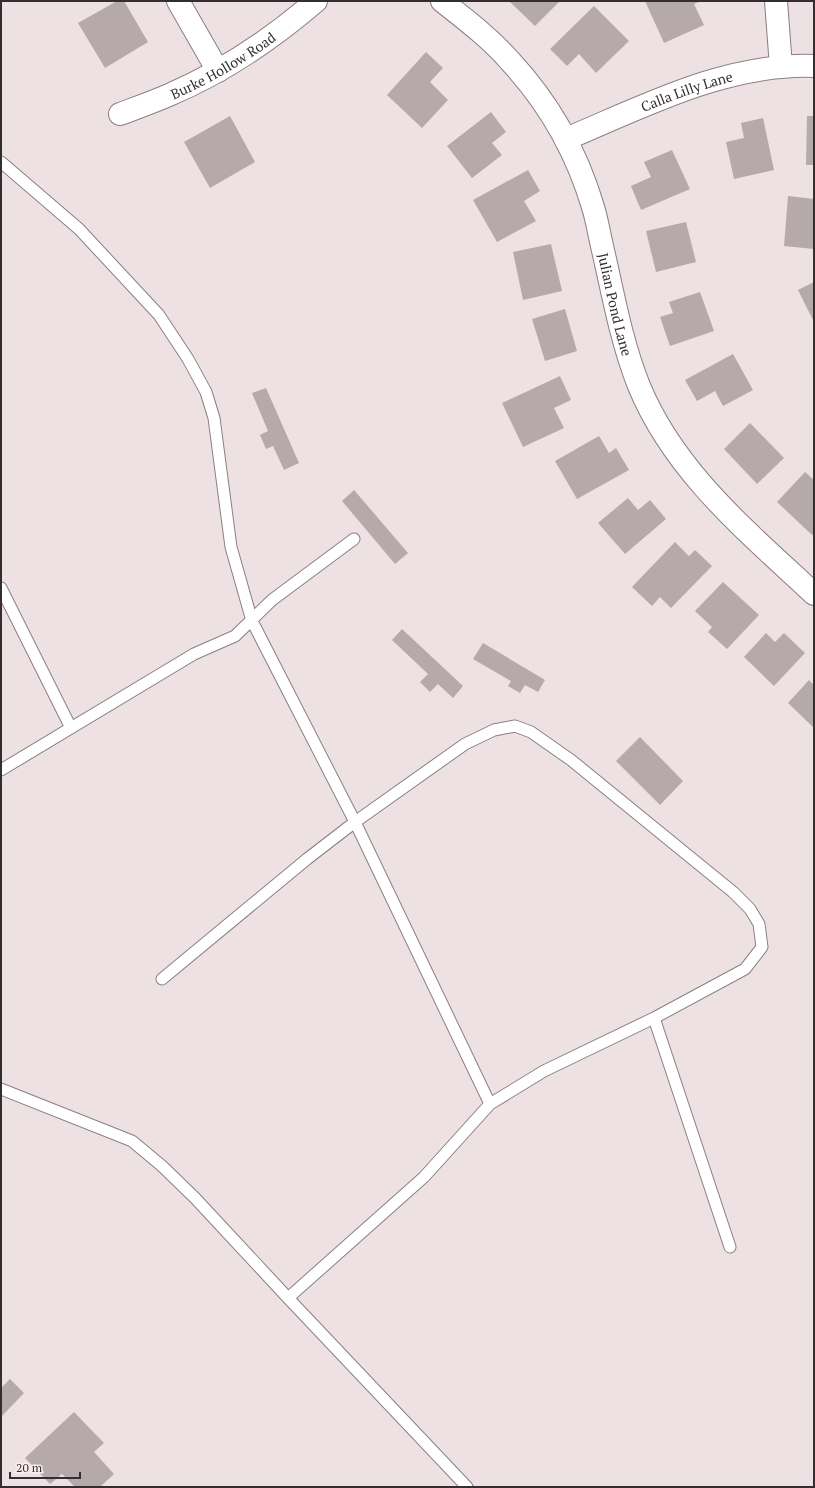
<svg xmlns="http://www.w3.org/2000/svg" width="815" height="1488" viewBox="0 0 815 1488" font-family="'PT Serif',serif">
  <style>
    .building { fill: #b5a9ab }
    .lines { fill: none; stroke-linecap: round; stroke-linejoin: round }
    .lane-casing { stroke: #8a7f81; stroke-width: 13 }
    .street-casing { stroke: #8a7f81; stroke-width: 24 }
    .lane { stroke: #fff; stroke-width: 11 }
    .street { stroke: #fff; stroke-width: 22 }
    .labels { text-anchor: middle; dominant-baseline: central; stroke-width: 3.5; stroke-linejoin: round; paint-order: stroke }
    .street-label { font-size: 14px; fill: #332e2f; stroke: #fbeef1 }
  </style>
  <rect width="100%" height="100%" fill="#eee1e3"/>
  <path class="building" d="M117,1H124L148,42L105,68L78,23Z
    M509,1H560L535,26Z
    M645,1H701L694,4L704,25L664,43Z
    M594,6L629,41L596,73L579,54L567,66L550,49Z
    M426,52L443,68L430,82L448,100L422,128L387,95Z
    M491,112L506,132L492,143L502,155L472,178L447,146Z
    M230,116L255,162L210,188L184,142Z
    M807,116H814V165H806Z
    M763,118L774,170L734,179L726,142L744,138L741,123Z
    M672,150L690,189L641,210L631,186L651,177L644,162Z
    M528,170L540,191L524,201L536,221L497,242L473,200Z
    M788,196L814,199V249L784,246Z
    M686,222L696,262L656,272L646,231Z
    M551,244L562,291L523,300L513,252Z
    M814,282V322L798,290Z
    M700,292L714,331L670,346L660,317L673,313L669,302Z
    M565,309L577,351L545,361L532,319Z
    M733,354L753,390L723,406L715,391L697,401L685,380Z
    M560,376L571,400L554,408L564,428L523,447L502,403Z
    M266,388L299,463L284,470L273,446L266,449L260,435L268,431L252,393Z
    M750,423L784,458L757,484L724,449Z
    M599,436L609,453L616,448L629,470L577,499L555,461Z
    M805,472L814,480V533L812,535L777,502Z
    M354,490L408,553L395,564L342,501Z
    M628,498L638,510L650,500L666,519L625,554L598,523Z
    M675,542L689,556L695,550L712,566L671,608L660,597L652,606L632,587Z
    M723,582L759,615L727,649L708,632L712,627L695,611Z
    M402,629L463,686L453,698L438,684L430,692L420,682L428,674L392,640Z
    M766,633L775,642L784,633L805,653L774,686L744,657Z
    M483,643L545,680L538,692L525,685L520,693L508,686L511,681L473,659Z
    M809,680L814,685V728L788,703Z
    M640,737L683,781L660,805L616,761Z
    M10,1379L24,1393L1,1417V1388Z
    M74,1412L104,1443L94,1452L114,1474L100,1487H75L62,1474L50,1484L25,1458Z"/>
  <g class="lines">
    <defs>
      <path id="lane" d="M1,162L79,229L159,315L188,359L206,392L214,418L231,547L252,621L355,822L490,1104
        M1,588L71,728
        M1,770L194,654L235,636L272,600L354,539
        M162,979L307,859L355,822L465,744L494,730L515,726L531,732L571,760L733,892L750,909L759,924L762,947L745,969L654,1018L544,1071L490,1104L424,1177L288,1298
        M654,1018L730,1247
        M1,1089L132,1141L162,1166L195,1198L288,1298L467,1487"/>
      <g id="street">
        <path d="M178,1L218,71"/>
        <path id="s1" d="M442,1C466,20 490,38 510,61C548,102 577,153 593,207C597,220 599,233 602,246C613,293 621,341 639,386C675,473 747,531 814,594"/>
        <path d="M776,1L781,67"/>
        <path id="s2" d="M120,114C136,108 153,102 169,95C223,72 272,39 316,1"/>
        <path id="s3" d="M566,139C645,106 726,63 814,66"/>
      </g>
    </defs>
    <use href="#lane" class="lane-casing"/>
    <use href="#street" class="street-casing"/>
    <use href="#lane" class="lane"/>
    <use href="#street" class="street"/>
  </g>
  <g class="labels">
    <g class="street-label">
      <text stroke="none"><textPath href="#s2" startOffset="114">Burke Hollow Road</textPath></text>
      <text stroke="none"><textPath href="#s3" startOffset="130">Calla Lilly Lane</textPath></text>
      <text stroke="none"><textPath href="#s1" startOffset="360">Julian Pond Lane</textPath></text>
    </g>
  </g>
  <rect width="815" height="1488" fill="none" stroke="#332e2f" stroke-width="4"/>
  <path d="M10 1472v6h70v-6" fill="none" stroke="#332e2f" stroke-width="2"/>
  <text x="16" y="1472" font-size="12" fill="#332e2f" stroke="#fbeef1" stroke-width="3" paint-order="stroke">20 m</text>
</svg>
